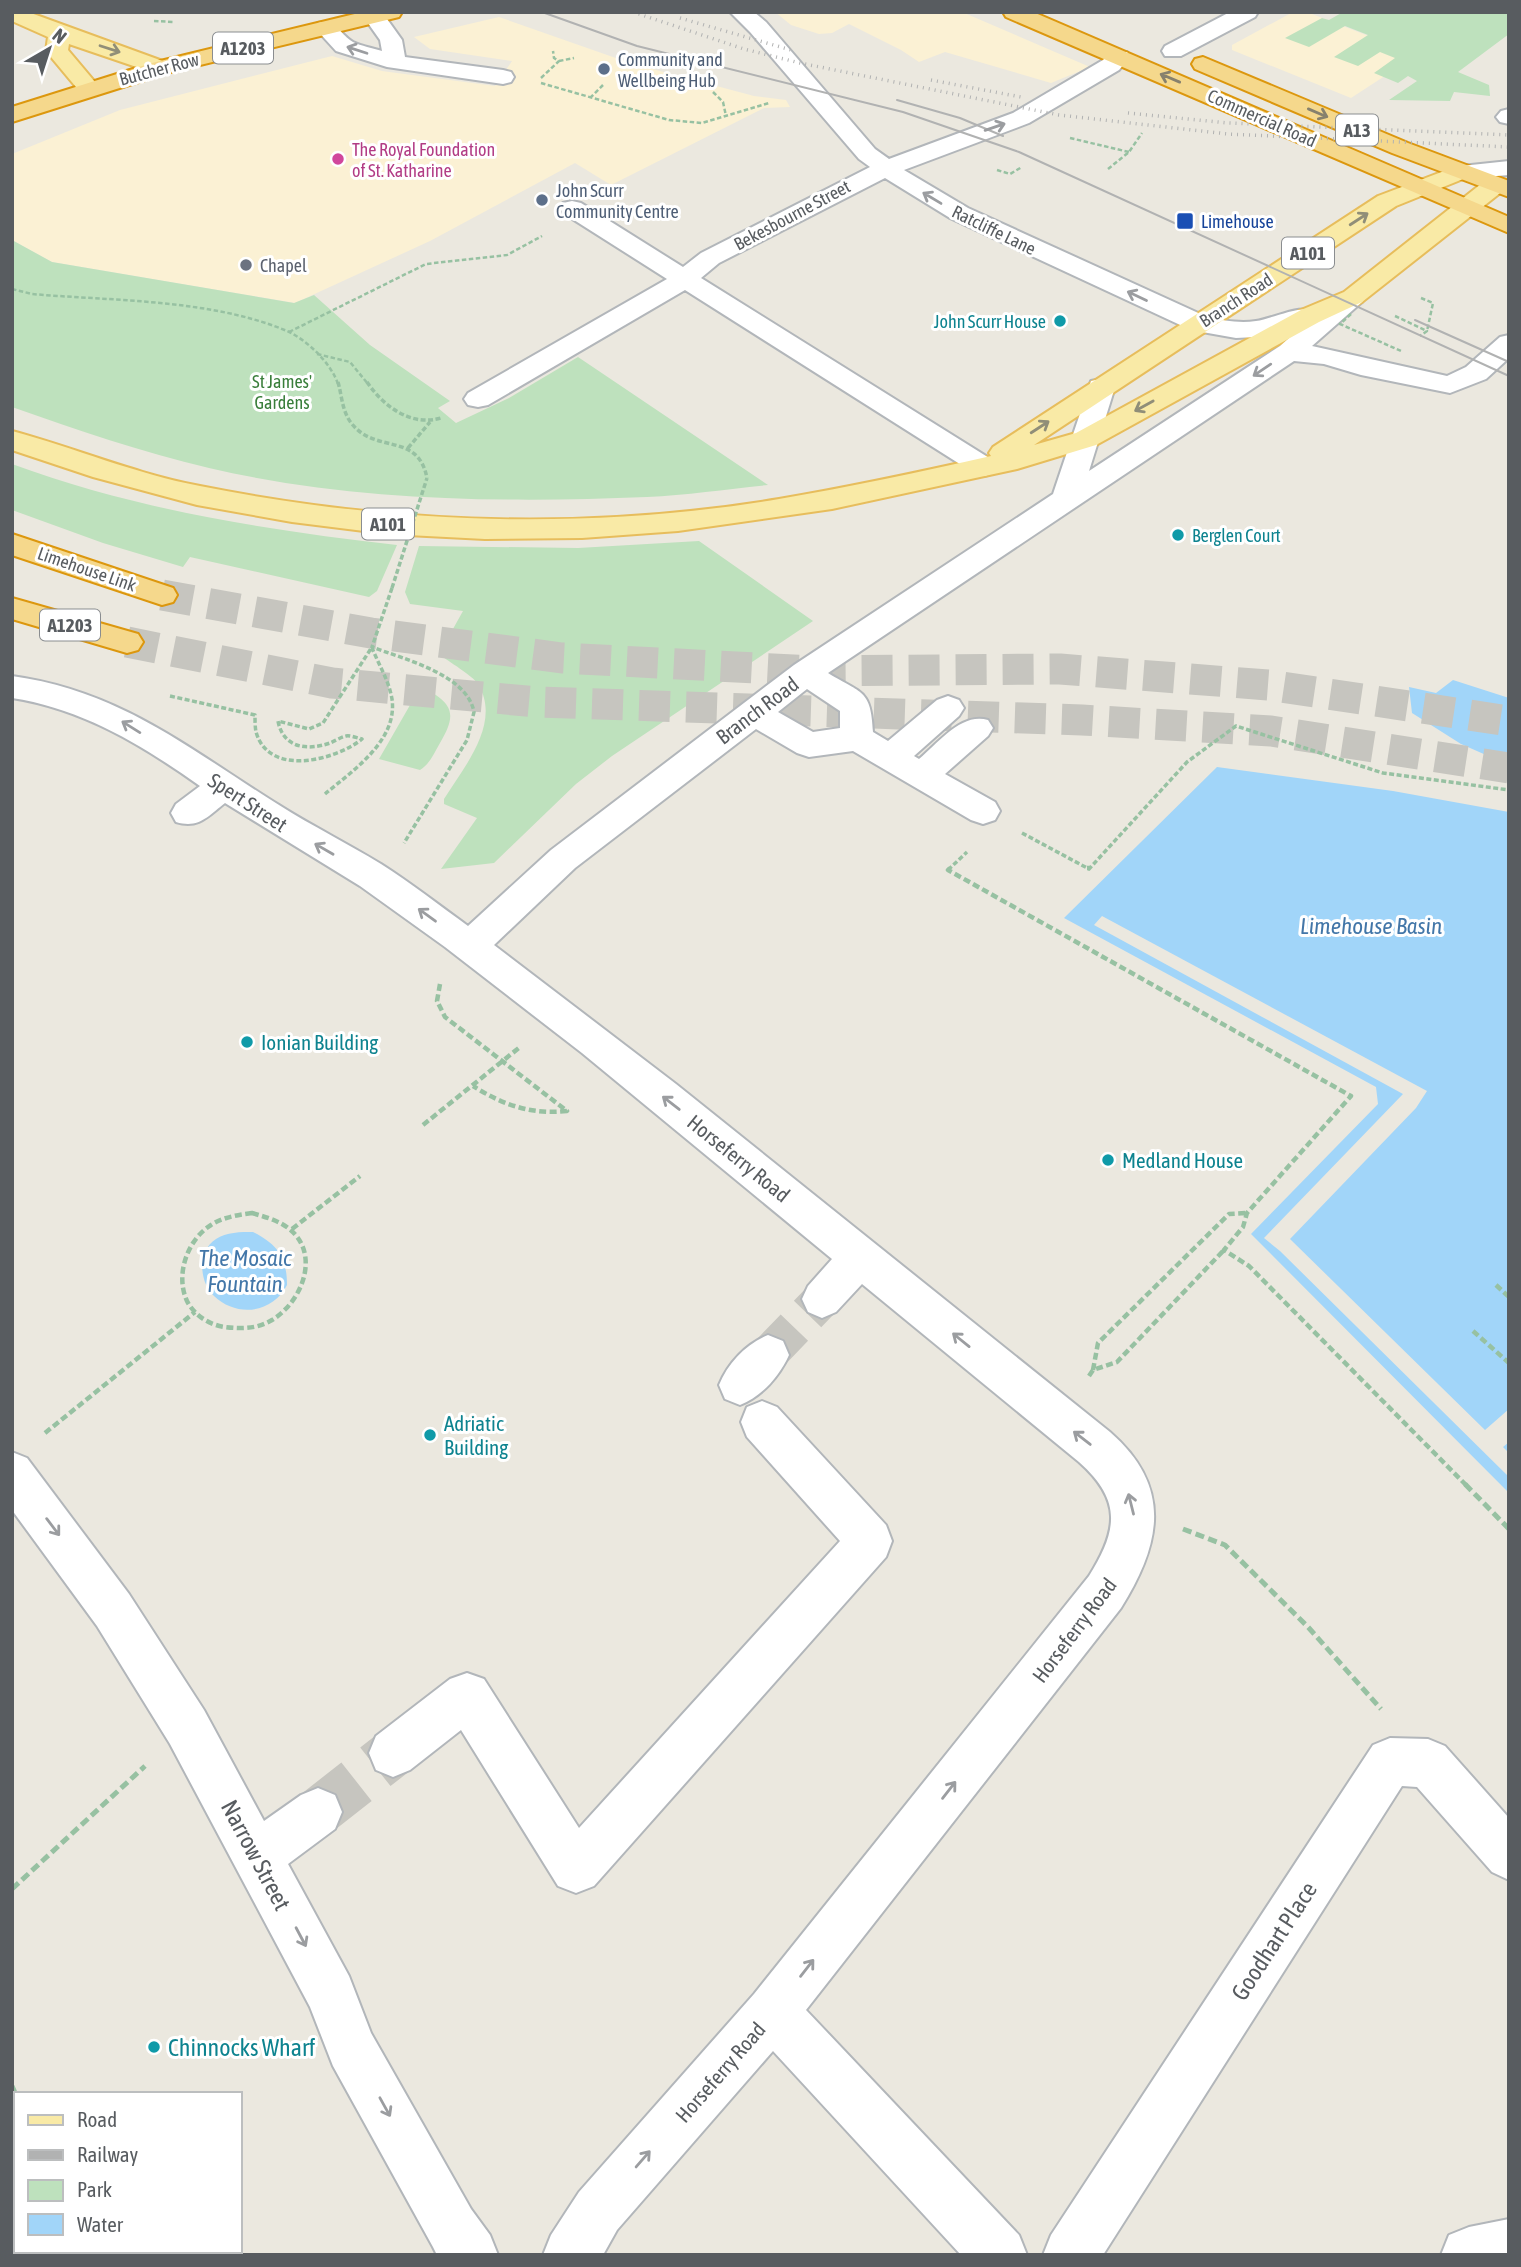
<svg xmlns="http://www.w3.org/2000/svg" width="1521" height="2267" viewBox="0 0 1521 2267" font-family="'Asap Condensed',sans-serif">
  <style>
    .commercial { fill: #fbf1d4 }
    .green { fill: #bee1bd }
    .water { fill: #a1d5f9 }
    .pier { fill: #ebe8df }
    .lines { fill: none; stroke-linecap: round; stroke-linejoin: round }
    .minor-tunnel-far1 { stroke: #c6c5bf; stroke-width: 38; stroke-dasharray: 38 19; stroke-linecap: butt }
    .minor-tunnel { stroke: #c6c5bf; stroke-width: 49; stroke-dasharray: 49 24; stroke-linecap: butt }
    .highway-tunnel { stroke: #c6c5bf; stroke-width: 31; stroke-dasharray: 31 16; stroke-linecap: butt }
    .minor-casing { stroke: #b2b6ba; stroke-width: 4 }
    .major-casing { stroke: #e7bd5c; stroke-width: 4 }
    .highway-casing { stroke: #dc970e; stroke-width: 4 }
    .path-far3 { stroke: #97c1a2; stroke-width: 2.5; stroke-dasharray: 4.5 2.5; stroke-linecap: butt }
    .path-far2 { stroke: #97c1a2; stroke-width: 3.5; stroke-dasharray: 5 2.5; stroke-linecap: butt }
    .path-far1 { stroke: #97c1a2; stroke-width: 4.5; stroke-dasharray: 7 3.5; stroke-linecap: butt }
    .path { stroke: #97c1a2; stroke-width: 5; stroke-dasharray: 9 4.5; stroke-linecap: butt }
    .minor { fill: #fff; fill-rule: evenodd }
    .major { fill: #f9eaa6; fill-rule: evenodd }
    .highway { fill: #f5d88c; fill-rule: evenodd }
    .tram { stroke: #b1b2b2; stroke-width: 2 }
    .rail { stroke: #b1b2b2; stroke-width: 3.5; stroke-dasharray: 1 5; stroke-linecap: butt }
    .path-bridge-far1 { stroke: #97c1a2; stroke-width: 2.5; stroke-dasharray: 4.5 2.5; stroke-linecap: butt }
    .path-bridge { stroke: #97c1a2; stroke-width: 3.5; stroke-dasharray: 5 2.5; stroke-linecap: butt }
    .oneway { stroke: #908e78 }
    .oneway2 { stroke: #9b9da0 }
    .oneway3 { stroke: #87816d }
    .service-dot { fill: #5c6f8a; stroke: #fff; stroke-width: 2.5 }
    .hotel-dot { fill: #d1479c; stroke: #fff; stroke-width: 2.5 }
    .transit-dot { fill: #1a4fb4; stroke: #fff; stroke-width: 2.5 }
    .worship-dot { fill: #6b7280; stroke: #fff; stroke-width: 2.5 }
    .culture-dot { fill: #0f9aa8; stroke: #fff; stroke-width: 2.5 }
    .labels { text-anchor: middle; dominant-baseline: central; stroke-width: 6; stroke-linejoin: round; paint-order: stroke }
    .far-service-label { font-size: 18px; fill: #4e5e75; stroke: #fff; text-anchor: start }
    .far-street-label { font-size: 18px; fill: #585c60; stroke: #fff }
    .far-hotel-label { font-size: 18px; fill: #b23c85; stroke: #fff; text-anchor: start }
    .far-transit-label { font-size: 18px; fill: #164399; stroke: #fff; text-anchor: start }
    .far-worship-label { font-size: 18px; fill: #5b616d; stroke: #fff; text-anchor: start }
    .far-culture-label { font-size: 18px; fill: #0d838f; stroke: #fff; text-anchor: end }
    .far-park-label { font-size: 18px; fill: #397e3a; stroke: #fff }
    .shield { fill: #fff; stroke: #8a8d90; stroke-width: 2 }
    .shield-label { font-size: 19px; font-weight: bold; fill: #585c60 }
    .street-label { font-size: 21px; fill: #585c60; stroke: #fff }
    .culture-label { font-size: 21px; fill: #0d838f; stroke: #fff; text-anchor: start }
    .water-label { font-size: 23px; font-style: italic; fill: #4276a8; stroke: #fff }
    .near-street-label { font-size: 24px; fill: #585c60; stroke: #fff }
    .near-culture-label { font-size: 24px; fill: #0d838f; stroke: #fff; text-anchor: start }
  </style>
  <rect width="100%" height="100%" fill="#ebe8df"/>
  <path class="commercial" d="M775,12H962L1090,67L1051,83L945,52L919,62L901,50L849,24L832,33L819,34L791,25Z
    M1293,12H1307L1417,55L1351,98L1232,50V45Z
    M499,17L630,63L754,96L786,100L790,107L764,108L611,185L575,163L430,241L295,303L52,262L12,240V154L120,110L332,56L382,71L495,86L512,61L430,49L414,37Z"/>
  <path class="green" d="M1343,12H1509V34L1458,72L1489,85L1490,96L1454,92L1450,101L1389,100L1417,81L1408,76L1398,83L1374,73L1395,58L1380,52L1358,66L1334,57L1368,35L1345,26L1309,47L1285,38L1322,18L1329,20Z
    M12,240L52,262L294,303L314,295L370,345L450,401L438,408L456,423L509,398L578,357L768,485C728,489 687,495 647,497C502,503 351,501 209,468C142,452 77,430 12,407Z
    M12,464C137,510 266,530 397,545L377,591L369,597L190,557L183,567L103,543L12,510Z
    M699,541L813,621L612,756L576,784L494,863L441,869L477,818L444,804V799C464,767 502,723 478,684C472,675 449,662 439,654L463,611L410,604L405,592L419,546L578,548Z
    M421,686C451,703 459,711 440,743C434,753 430,764 420,770L379,759Z"/>
  <path class="water" d="M1453,680L1509,698V755H1486L1461,744L1412,713L1409,687L1436,693Z
    M1217,767L1393,791L1509,812V1493L1251,1234L1378,1104L1376,1087L1064,918Z
    M253,1232C277,1244 287,1257 287,1285C273,1313 237,1318 214,1296C199,1282 197,1251 216,1239C226,1232 241,1232 253,1232Z
    M12,2126L16,2134V2251H62L63,2255H12Z"/>
  <path class="pier" d="M1102,916L1427,1091L1416,1108L1290,1239L1485,1430L1509,1409V1442L1503,1447L1509,1453V1477L1280,1251L1264,1238L1403,1094L1094,925Z"/>
  <g class="lines">
    <path class="minor-tunnel-far1" d="M768,1355L822,1299"/>
    <path class="minor-tunnel" d="M318,1812L393,1753"/>
    <path class="highway-tunnel" d="M162,595L371,633L562,658L813,671L1060,669L1268,685L1509,721
      M127,642L332,683L537,702L1082,720L1271,731L1509,768"/>
    <defs>
      <path id="minor" d="M366,12H382L402,40L405,57L503,70L511,72L514,77L511,82L503,84L387,67L336,51L315,28L318,23C337,19 339,34 353,42C361,46 373,48 382,51L380,40L363,16Z
        M730,12H754L766,22L875,149L889,159L1013,113L1103,60L1111,52H1127L1130,57L1119,70L1029,123L904,170L968,208L1207,317C1223,320 1239,324 1256,321C1275,318 1302,303 1320,312C1334,300 1343,287 1362,292L1366,297L1362,302L1312,346L1447,376L1466,367L1500,337L1509,335V358L1486,379L1450,393L1361,375L1324,364L1294,361L828,673C862,694 871,689 873,732L888,741L937,700L948,696L959,700L964,708L959,716L914,756L919,759C939,742 962,712 988,720L993,728L988,736L945,774L995,802L1000,811L995,820L983,824L971,820L853,751L809,757L797,753L756,729L575,868L494,945L676,1084L1110,1432C1173,1487 1161,1544 1121,1608L806,2010L1019,2235L1027,2255H961L773,2051L617,2230L603,2255H543L551,2235L579,2192L754,1994L1089,1576C1118,1530 1122,1500 1079,1462L862,1284L836,1312L822,1318L808,1312L802,1299L808,1286L832,1259L582,1053L445,947L360,886L225,803C208,816 199,829 176,822L171,813L176,804L200,786C142,745 83,709 12,698V676C121,691 189,749 279,805C312,826 347,843 381,864C411,883 439,905 468,926L551,850L794,665L1053,494L1091,381L1101,379L1111,381L1115,387L1089,471L1280,346L1304,325L1255,337L1236,338L1191,330L950,218L885,178L719,263L701,278L994,461L998,467L994,473L984,476L974,473L685,290L488,405L478,407L468,405L464,399L468,393L667,279L563,213L560,208L563,203L572,201L581,203L683,267L701,253L870,167L859,159L750,32ZM807,689L840,711V728L813,732L778,712Z
        M1230,12H1258L1255,17L1181,56H1165L1162,51L1165,46Z
        M1509,109V124L1500,122L1496,117L1501,111Z
        M1509,161V175L1460,179L1452,177L1448,172L1452,167Z
        M768,1335L783,1341L789,1355C779,1377 762,1396 740,1405L725,1399L719,1385C728,1363 746,1344 768,1335Z
        M762,1401L777,1407L886,1525L892,1541L886,1557L594,1886L576,1893L558,1886L461,1730L410,1770L393,1777L376,1770L369,1753L376,1736L450,1679L467,1673L484,1679L579,1828L840,1541L747,1437L741,1422L747,1407Z
        M12,1452L27,1458L129,1594L204,1710L264,1821L301,1795L318,1788L335,1795L342,1812L335,1829L288,1864L349,1976L371,2033L471,2209L490,2235L498,2255H437L433,2247L333,2066L310,2007L170,1744L97,1626L12,1510Z
        M1390,1738L1428,1739L1445,1746L1509,1818V1880L1492,1872L1417,1787L1402,1786L1103,2255H1043L1051,2235L1373,1745Z
        M1509,2219V2255H1441L1449,2235L1469,2227Z"/>
      <path id="major" d="M12,12H28L168,63L171,68L168,73L160,75L69,44L68,50L100,88L97,93H81L46,51L48,37L12,21Z
        M1460,165L1468,167L1472,172L1468,177L1396,206L1034,445L1076,433L1301,310L1344,292L1486,180L1495,178L1504,180L1507,185L1504,190L1362,302L1319,322L1096,445L1017,469L832,509L678,531L582,538L485,539L388,534L292,522L197,505L93,477L12,450V431C75,448 136,474 200,486C390,524 587,531 779,499C850,487 920,472 991,456L989,453L993,447L1378,196Z"/>
      <path id="highway" d="M363,12H402L399,17L167,73L12,122V107L152,63Z
        M1003,12H1033L1509,217V233L1006,17Z
        M1203,57L1408,143L1509,181V197L1392,153L1195,69L1192,64L1195,59Z
        M12,534L173,588L177,595L173,602L162,605L12,555Z
        M12,598L138,634L143,642L138,650L127,653L12,619Z"/>
    </defs>
    <use href="#minor" class="minor-casing"/>
    <use href="#major" class="major-casing"/>
    <use href="#highway" class="highway-casing"/>
    <path class="path-far3" d="M154,21L174,22
      M559,61L574,58
      M541,78L559,61L554,58L553,51
      M541,83L669,120L702,123L769,103
      M713,92L723,102L726,116
      M590,98L603,85
      M1070,138L1129,152
      M1108,169L1129,152L1142,133
      M997,170L1010,174L1022,167
      M12,289L32,294C113,301 211,299 287,331C307,340 331,363 338,384
      M1421,298L1433,303L1427,331
      M1395,316L1427,331L1420,336
      M289,332L426,264L507,255L542,236
      M317,354L350,362L368,384"/>
    <path class="path-far2" d="M338,382C342,396 342,412 352,424C376,454 418,432 427,478
      M367,382C383,406 411,427 441,418
      M408,448L430,422
      M392,588L372,647C403,659 467,674 474,712L467,740L404,843
      M170,696L255,715C255,720 255,727 256,732C269,778 336,760 362,739C357,738 350,735 346,736C341,737 335,741 330,743C307,751 283,748 278,721L309,729L323,723L372,647
      M325,794C352,771 398,741 392,699C389,681 379,665 372,648
      M1022,833L1089,869L1187,762L1236,726L1383,773L1509,790
      M948,870L967,852"/>
    <path class="path-far1" d="M950,868L948,870L1351,1096L1247,1213L1243,1227L1224,1250L1249,1266L1467,1486
      M1087,868H1090
      M440,984L437,1001L445,1017L567,1111C532,1115 503,1105 473,1086
      M423,1125L520,1047
      M252,1213C262,1216 273,1219 282,1224C323,1247 305,1300 272,1320C257,1329 242,1329 225,1327C209,1325 194,1315 187,1301C175,1275 187,1240 211,1225C223,1217 238,1215 252,1213Z
      M292,1229L360,1176
      M1496,1285L1509,1297
      M1473,1331L1509,1363
      M1093,1370L1098,1343L1229,1214L1247,1213
      M1089,1376L1093,1370L1117,1362L1224,1250
      M45,1433L195,1312"/>
    <path class="path" d="M1465,1484L1509,1529
      M1183,1529L1225,1545L1308,1627L1381,1709
      M12,1889L145,1766
      M12,2086L16,2095
      M76,2251L77,2255"/>
    <use href="#minor" class="minor"/>
    <use href="#major" class="major"/>
    <use href="#highway" class="highway"/>
    <path class="tram" d="M542,12L637,46L903,112L1019,152L1509,376
      M897,100L960,118L1003,136
      M1415,320L1509,362"/>
    <path class="rail" d="M633,12L744,49L800,63L1059,115L1228,134L1509,147
      M680,18L791,50
      M931,80L1021,97
      M1128,113L1228,123L1509,135"/>
    <path class="path-bridge-far1" d="M1351,314L1340,324L1401,351"/>
    <path class="path-bridge" d="M392,588L427,478"/>
  </g>
  <defs><path id="oneway-shaft" d="M-6 0H5M1.5-3L5.5 0L1.5 3" fill="none" stroke-width="1.6" stroke-linecap="round" stroke-linejoin="round" transform="scale(1.75)"/></defs>
  <g class="oneway">
    <use href="#oneway-shaft" transform="translate(110 49) rotate(18)"/>
    <use href="#oneway-shaft" transform="translate(1359 219) rotate(-33)"/>
    <use href="#oneway-shaft" transform="translate(1144 406) rotate(151)"/>
    <use href="#oneway-shaft" transform="translate(1040 427) rotate(-33)"/>
  </g>
  <g class="oneway2">
    <use href="#oneway-shaft" transform="translate(357 50) rotate(-162)"/>
    <use href="#oneway-shaft" transform="translate(995 127) rotate(-19)"/>
    <use href="#oneway-shaft" transform="translate(932 198) rotate(-149)"/>
    <use href="#oneway-shaft" transform="translate(1137 296) rotate(-155)"/>
    <use href="#oneway-shaft" transform="translate(1262 370) rotate(146)"/>
    <use href="#oneway-shaft" transform="translate(131 727) rotate(-148)"/>
    <use href="#oneway-shaft" transform="translate(324 849) rotate(-150)"/>
    <use href="#oneway-shaft" transform="translate(427 915) rotate(-144)"/>
    <use href="#oneway-shaft" transform="translate(671 1103) rotate(-142)"/>
    <use href="#oneway-shaft" transform="translate(961 1340) rotate(-141)"/>
    <use href="#oneway-shaft" transform="translate(1082 1438) rotate(-142)"/>
    <use href="#oneway-shaft" transform="translate(1131 1504) rotate(-104)"/>
    <use href="#oneway-shaft" transform="translate(53 1527) rotate(53)"/>
    <use href="#oneway-shaft" transform="translate(949 1790) rotate(-52)"/>
    <use href="#oneway-shaft" transform="translate(301 1937) rotate(62)"/>
    <use href="#oneway-shaft" transform="translate(807 1968) rotate(-52)"/>
    <use href="#oneway-shaft" transform="translate(385 2107) rotate(61)"/>
    <use href="#oneway-shaft" transform="translate(643 2159) rotate(-49)"/>
  </g>
  <g class="oneway3">
    <use href="#oneway-shaft" transform="translate(1170 78) rotate(-157)"/>
    <use href="#oneway-shaft" transform="translate(1318 113) rotate(23)"/>
  </g>
  <g class="service-dot">
    <circle cx="604" cy="69" r="7"/>
    <circle cx="542" cy="200" r="7"/>
  </g>
  <circle class="hotel-dot" cx="338" cy="159" r="7"/>
  <rect class="transit-dot" x="1176" y="212" width="18" height="18" rx="3.5"/>
  <circle class="worship-dot" cx="246" cy="265" r="7"/>
  <g class="culture-dot">
    <circle cx="1060" cy="321" r="7"/>
    <circle cx="1178" cy="535" r="7"/>
    <circle cx="247" cy="1042" r="7"/>
    <circle cx="1108" cy="1160" r="7"/>
    <circle cx="430" cy="1435" r="7"/>
    <circle cx="154" cy="2047" r="7"/>
  </g>
  <g class="labels">
    <g class="far-service-label">
      <text x="618" y="59">Community and<tspan x="618" dy="21">Wellbeing Hub</tspan></text>
      <text x="556" y="190">John Scurr<tspan x="556" dy="21">Community Centre</tspan></text>
    </g>
    <g class="far-street-label">
      <text transform="translate(159 69) rotate(-15)">Butcher Row</text>
      <text transform="translate(1262 118) rotate(24)">Commercial Road</text>
      <text transform="translate(792 215) rotate(-28)">Bekesbourne Street</text>
      <text transform="translate(994 230) rotate(26)">Ratcliffe Lane</text>
      <text transform="translate(1236 300) rotate(-33)">Branch Road</text>
      <text transform="translate(87 569) rotate(19)">Limehouse Link</text>
    </g>
    <g class="far-hotel-label">
      <text x="352" y="149">The Royal Foundation<tspan x="352" dy="21">of St. Katharine</tspan></text>
    </g>
    <g class="far-transit-label">
      <text x="1201" y="221">Limehouse</text>
    </g>
    <g class="far-worship-label">
      <text x="260" y="265">Chapel</text>
    </g>
    <g class="far-culture-label">
      <text x="1046" y="321">John Scurr House</text>
      <text x="1192" y="535" text-anchor="start">Berglen Court</text>
    </g>
    <g class="far-park-label">
      <text x="282" y="381">St James'<tspan x="282" dy="21">Gardens</tspan></text>
    </g>
    <g class="shield">
      <rect x="213" y="32.5" width="60" height="31" rx="5"/>
      <rect x="1336" y="114.5" width="42" height="31" rx="5"/>
      <rect x="1282" y="237.5" width="52" height="31" rx="5"/>
      <rect x="362" y="508.5" width="52" height="31" rx="5"/>
      <rect x="40" y="609.5" width="60" height="31" rx="5"/>
    </g>
    <g class="shield-label">
      <text x="243" y="48">A1203</text>
      <text x="1357" y="130">A13</text>
      <text x="1308" y="253">A101</text>
      <text x="388" y="524">A101</text>
      <text x="70" y="625">A1203</text>
    </g>
    <g class="street-label">
      <text transform="translate(757 710) rotate(-37)">Branch Road</text>
      <text transform="translate(248 802) rotate(33)">Spert Street</text>
      <text transform="translate(739 1158) rotate(39)">Horseferry Road</text>
      <text transform="translate(1074 1630) rotate(-53)">Horseferry Road</text>
      <text transform="translate(720 2072) rotate(-49)">Horseferry Road</text>
    </g>
    <g class="culture-label">
      <text x="261" y="1042">Ionian Building</text>
      <text x="1122" y="1160">Medland House</text>
      <text x="444" y="1423">Adriatic<tspan x="444" dy="24">Building</tspan></text>
    </g>
    <g class="water-label">
      <text x="1371" y="926">Limehouse Basin</text>
      <text x="245" y="1258">The Mosaic<tspan x="245" dy="26">Fountain</tspan></text>
    </g>
    <g class="near-street-label">
      <text transform="translate(256 1855) rotate(62)">Narrow Street</text>
      <text transform="translate(1274 1941) rotate(-57)">Goodhart Place</text>
    </g>
    <g class="near-culture-label">
      <text x="168" y="2047">Chinnocks Wharf</text>
    </g>
  </g>
  <rect width="1521" height="2267" fill="none" stroke="#585c60" stroke-width="28"/>
  <rect x="14" y="2092" width="228" height="161" fill="#ffffff" stroke="#bcbebf" stroke-width="2"/>
  <rect x="28" y="2115" width="35" height="10" fill="#f9eaa6" stroke="#bcbebf" stroke-width="2"/>
  <text x="77" y="2127" font-size="21" fill="#585c60">Road</text>
  <rect x="28" y="2150" width="35" height="10" fill="#b1b2b2" stroke="#bcbebf" stroke-width="2"/>
  <text x="77" y="2162" font-size="21" fill="#585c60">Railway</text>
  <rect x="28" y="2180" width="35" height="21" fill="#bee1bd" stroke="#bcbebf" stroke-width="2"/>
  <text x="77" y="2197" font-size="21" fill="#585c60">Park</text>
  <rect x="28" y="2214" width="35" height="21" fill="#a1d5f9" stroke="#bcbebf" stroke-width="2"/>
  <text x="77" y="2232" font-size="21" fill="#585c60">Water</text>
  <g transform="translate(49 49) rotate(39)" stroke="#ffffff" stroke-width="5" paint-order="stroke">
  <path d="M0-5L12 26L0 18L-12 26Z" fill="#585c60"/>
  <text y="-10" font-size="19" font-weight="bold" text-anchor="middle" fill="#585c60">N</text>
  </g>
</svg>
